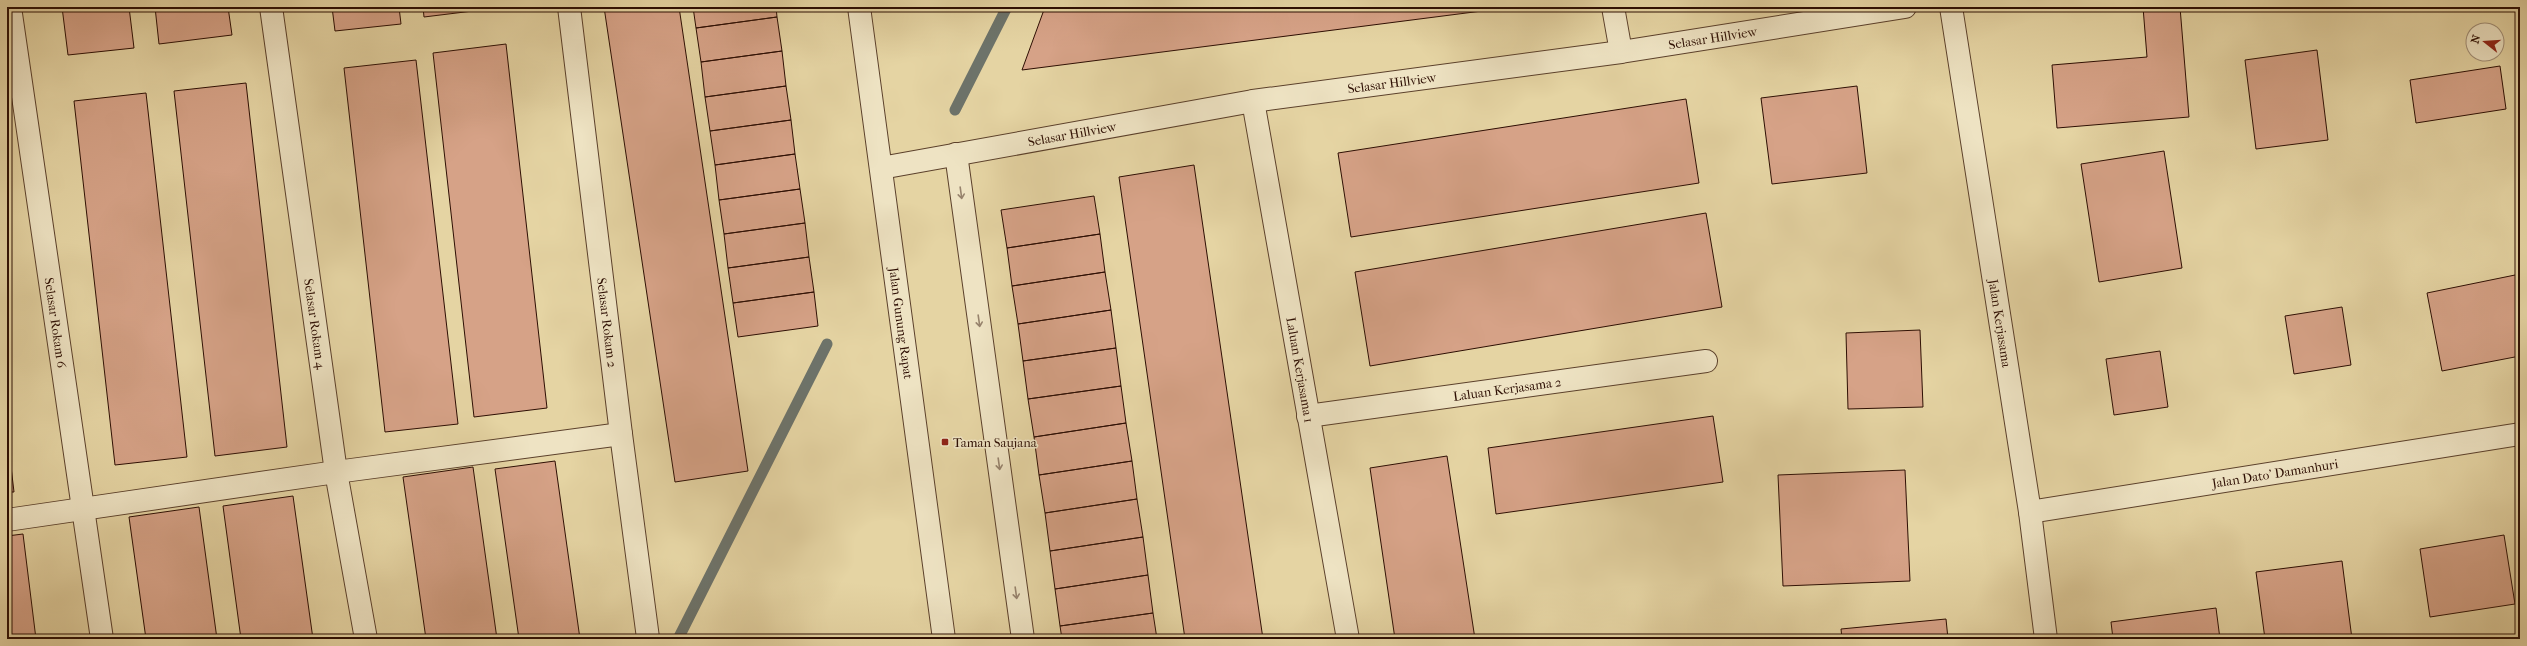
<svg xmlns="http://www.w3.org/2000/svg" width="2527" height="646" viewBox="0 0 2527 646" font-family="'IM FELL French Canon',serif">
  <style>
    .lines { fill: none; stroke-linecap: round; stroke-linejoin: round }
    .stream { stroke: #6d736a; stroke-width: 11 }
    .building { fill: #d6a287; stroke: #2d0e03 }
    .minor-casing { stroke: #5b402b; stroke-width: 24 }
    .minor { stroke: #eee3c3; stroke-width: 22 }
    .oneway { stroke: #97836d }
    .poi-dot { fill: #8f2418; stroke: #eee3c3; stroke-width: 1.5 }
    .labels { text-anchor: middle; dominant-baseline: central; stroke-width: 3; stroke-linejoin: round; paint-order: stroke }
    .street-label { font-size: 13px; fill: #2d0e03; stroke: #eee3c3 }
    .poi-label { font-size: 13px; fill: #2d0e03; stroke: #eee3c3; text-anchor: start }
  </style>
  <rect width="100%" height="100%" fill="#e5d4a3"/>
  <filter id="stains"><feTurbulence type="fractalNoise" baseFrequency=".005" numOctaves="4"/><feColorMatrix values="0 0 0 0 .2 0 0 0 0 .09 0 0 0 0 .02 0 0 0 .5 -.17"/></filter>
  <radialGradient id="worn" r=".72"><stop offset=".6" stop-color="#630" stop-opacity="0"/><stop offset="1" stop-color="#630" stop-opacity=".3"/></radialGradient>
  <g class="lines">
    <path class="stream" d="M955,110L1007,7
      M678,639L827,344"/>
  </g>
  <path class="building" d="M62,7H129L134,48L68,55Z
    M155,7H228L232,35L159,44Z
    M332,7H399L401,24L335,31Z
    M423,7H489V9L424,17Z
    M604,7H679L748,471L675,482Z
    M693,7H776L777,17L696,28Z
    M1045,7H1513L1022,70Z
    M2143,7H2180L2189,117L2057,128L2052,65L2147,57Z
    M777,17L782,51L701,62L696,28Z
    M506,44L547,408L474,417L433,53Z
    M2317,50L2328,140L2256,149L2245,60Z
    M782,51L786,86L705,97L701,62Z
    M416,60L458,424L385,432L344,68Z
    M2500,66L2506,109L2416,123L2410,80Z
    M246,83L287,447L215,456L174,91Z
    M786,86L791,120L710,131L705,97Z
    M1857,86L1867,173L1772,184L1761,98Z
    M146,93L187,457L115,465L74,101Z
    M1686,99L1699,183L1351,237L1338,153Z
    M791,120L795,154L715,165L710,131Z
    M2164,151L2182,268L2099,282L2081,164Z
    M795,154L800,189L719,200L715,165Z
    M1194,165L1263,639H1185L1119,177Z
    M800,189L805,223L724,234L719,200Z
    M1094,196L1100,234L1007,248L1001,210Z
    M1706,213L1722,307L1370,366L1355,272Z
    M805,223L809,257L728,268L724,234Z
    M1100,234L1105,272L1012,286L1007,248Z
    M809,257L814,292L733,303L728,268Z
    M1105,272L1111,310L1018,324L1012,286Z
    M2520,274V356L2442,371L2427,293Z
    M814,292L818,326L738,337L733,303Z
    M2342,307L2351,365L2294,374L2285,316Z
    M1111,310L1116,348L1023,361L1018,324Z
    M1920,330L1923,407L1848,409L1846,333Z
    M1116,348L1121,386L1028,399L1023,361Z
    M2160,351L2168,407L2114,415L2106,359Z
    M1121,386L1126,423L1034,437L1028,399Z
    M1713,416L1723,482L1496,514L1488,448Z
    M1126,423L1132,461L1039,475L1034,437Z
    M7,433L14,492H7Z
    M1447,456L1475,639H1395L1370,468Z
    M555,461L580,639H519L495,469Z
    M1132,461L1137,499L1045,513L1039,475Z
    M473,467L497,639H426L403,477Z
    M1905,470L1910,581L1783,586L1778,475Z
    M293,496L313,639H241L223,506Z
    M1137,499L1143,537L1050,551L1045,513Z
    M199,507L217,639H146L129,517Z
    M23,534L36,639H7V536Z
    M2504,535L2515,604L2430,617L2420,549Z
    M1143,537L1148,575L1055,589L1050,551Z
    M2342,561L2352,639H2265L2256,572Z
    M1148,575L1153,613L1060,626L1055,589Z
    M2216,608L2220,639H2113L2111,622Z
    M1153,613L1157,639H1062L1060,626Z
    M1946,619L1948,639H1842L1841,629Z"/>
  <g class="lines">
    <defs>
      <g id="minor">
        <path id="s1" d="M10,7L102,639"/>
        <path id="s2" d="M271,7L336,472L366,639"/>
        <path id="s3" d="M569,7L621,434L648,638"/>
        <path id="s4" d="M859,7L944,639"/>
        <path d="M1613,7L1621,52"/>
        <path id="s5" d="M1951,7L2030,512L2046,639"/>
        <path id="s6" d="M1253,101L1348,639"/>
        <path d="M956,154L1023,639"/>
        <path id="s7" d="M881,168L1253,101L1621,52L1905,7"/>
        <path id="s8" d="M1308,416L1706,361"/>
        <path id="s9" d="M2030,512L2520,434"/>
        <path d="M7,520L336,472L621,434"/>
      </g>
    </defs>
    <use href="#minor" class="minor-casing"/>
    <use href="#minor" class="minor"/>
  </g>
  <defs><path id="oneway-shaft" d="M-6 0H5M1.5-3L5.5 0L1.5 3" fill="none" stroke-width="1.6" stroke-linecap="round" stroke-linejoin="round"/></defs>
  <g class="oneway">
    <use href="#oneway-shaft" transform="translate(961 193) rotate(82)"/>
    <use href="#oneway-shaft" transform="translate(979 321) rotate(82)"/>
    <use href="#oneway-shaft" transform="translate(999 464) rotate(82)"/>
    <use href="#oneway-shaft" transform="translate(1016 593) rotate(82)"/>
  </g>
  <rect class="poi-dot" x="941" y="438" width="8" height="8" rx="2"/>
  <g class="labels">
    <g class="street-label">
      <text stroke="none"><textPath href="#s7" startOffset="842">Selasar Hillview</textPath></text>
      <text stroke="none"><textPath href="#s7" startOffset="518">Selasar Hillview</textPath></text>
      <text stroke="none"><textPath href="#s7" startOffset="194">Selasar Hillview</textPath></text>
      <text stroke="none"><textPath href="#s1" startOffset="319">Selasar Rokam 6</textPath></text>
      <text stroke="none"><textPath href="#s3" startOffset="318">Selasar Rokam 2</textPath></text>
      <text stroke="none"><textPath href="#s4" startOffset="319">Jalan Gunung Rapat</textPath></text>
      <text stroke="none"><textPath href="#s5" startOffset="320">Jalan Kerjasama</textPath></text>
      <text stroke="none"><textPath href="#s2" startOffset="320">Selasar Rokam 4</textPath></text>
      <text stroke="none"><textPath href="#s6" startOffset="273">Laluan Kerjasama 1</textPath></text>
      <text stroke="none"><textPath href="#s8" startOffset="201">Laluan Kerjasama 2</textPath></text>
      <text stroke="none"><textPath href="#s9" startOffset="248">Jalan Dato' Damanhuri</textPath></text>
    </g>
    <g class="poi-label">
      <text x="953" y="442">Taman Saujana</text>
    </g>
  </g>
  <rect width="2527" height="646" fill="none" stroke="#e5d4a3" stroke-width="24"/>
  <rect x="8" y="8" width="2511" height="630" fill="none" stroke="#2d0e03" stroke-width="2"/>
  <rect x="12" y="12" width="2503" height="622" fill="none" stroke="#2d0e03"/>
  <g transform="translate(2485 42) rotate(287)"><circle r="19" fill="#eee3c3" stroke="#a18e76"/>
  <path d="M0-3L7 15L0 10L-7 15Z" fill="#8f2418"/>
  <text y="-6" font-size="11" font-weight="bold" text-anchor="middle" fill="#2d0e03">N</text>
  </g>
  <rect width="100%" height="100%" filter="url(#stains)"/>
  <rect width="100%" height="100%" fill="url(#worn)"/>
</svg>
